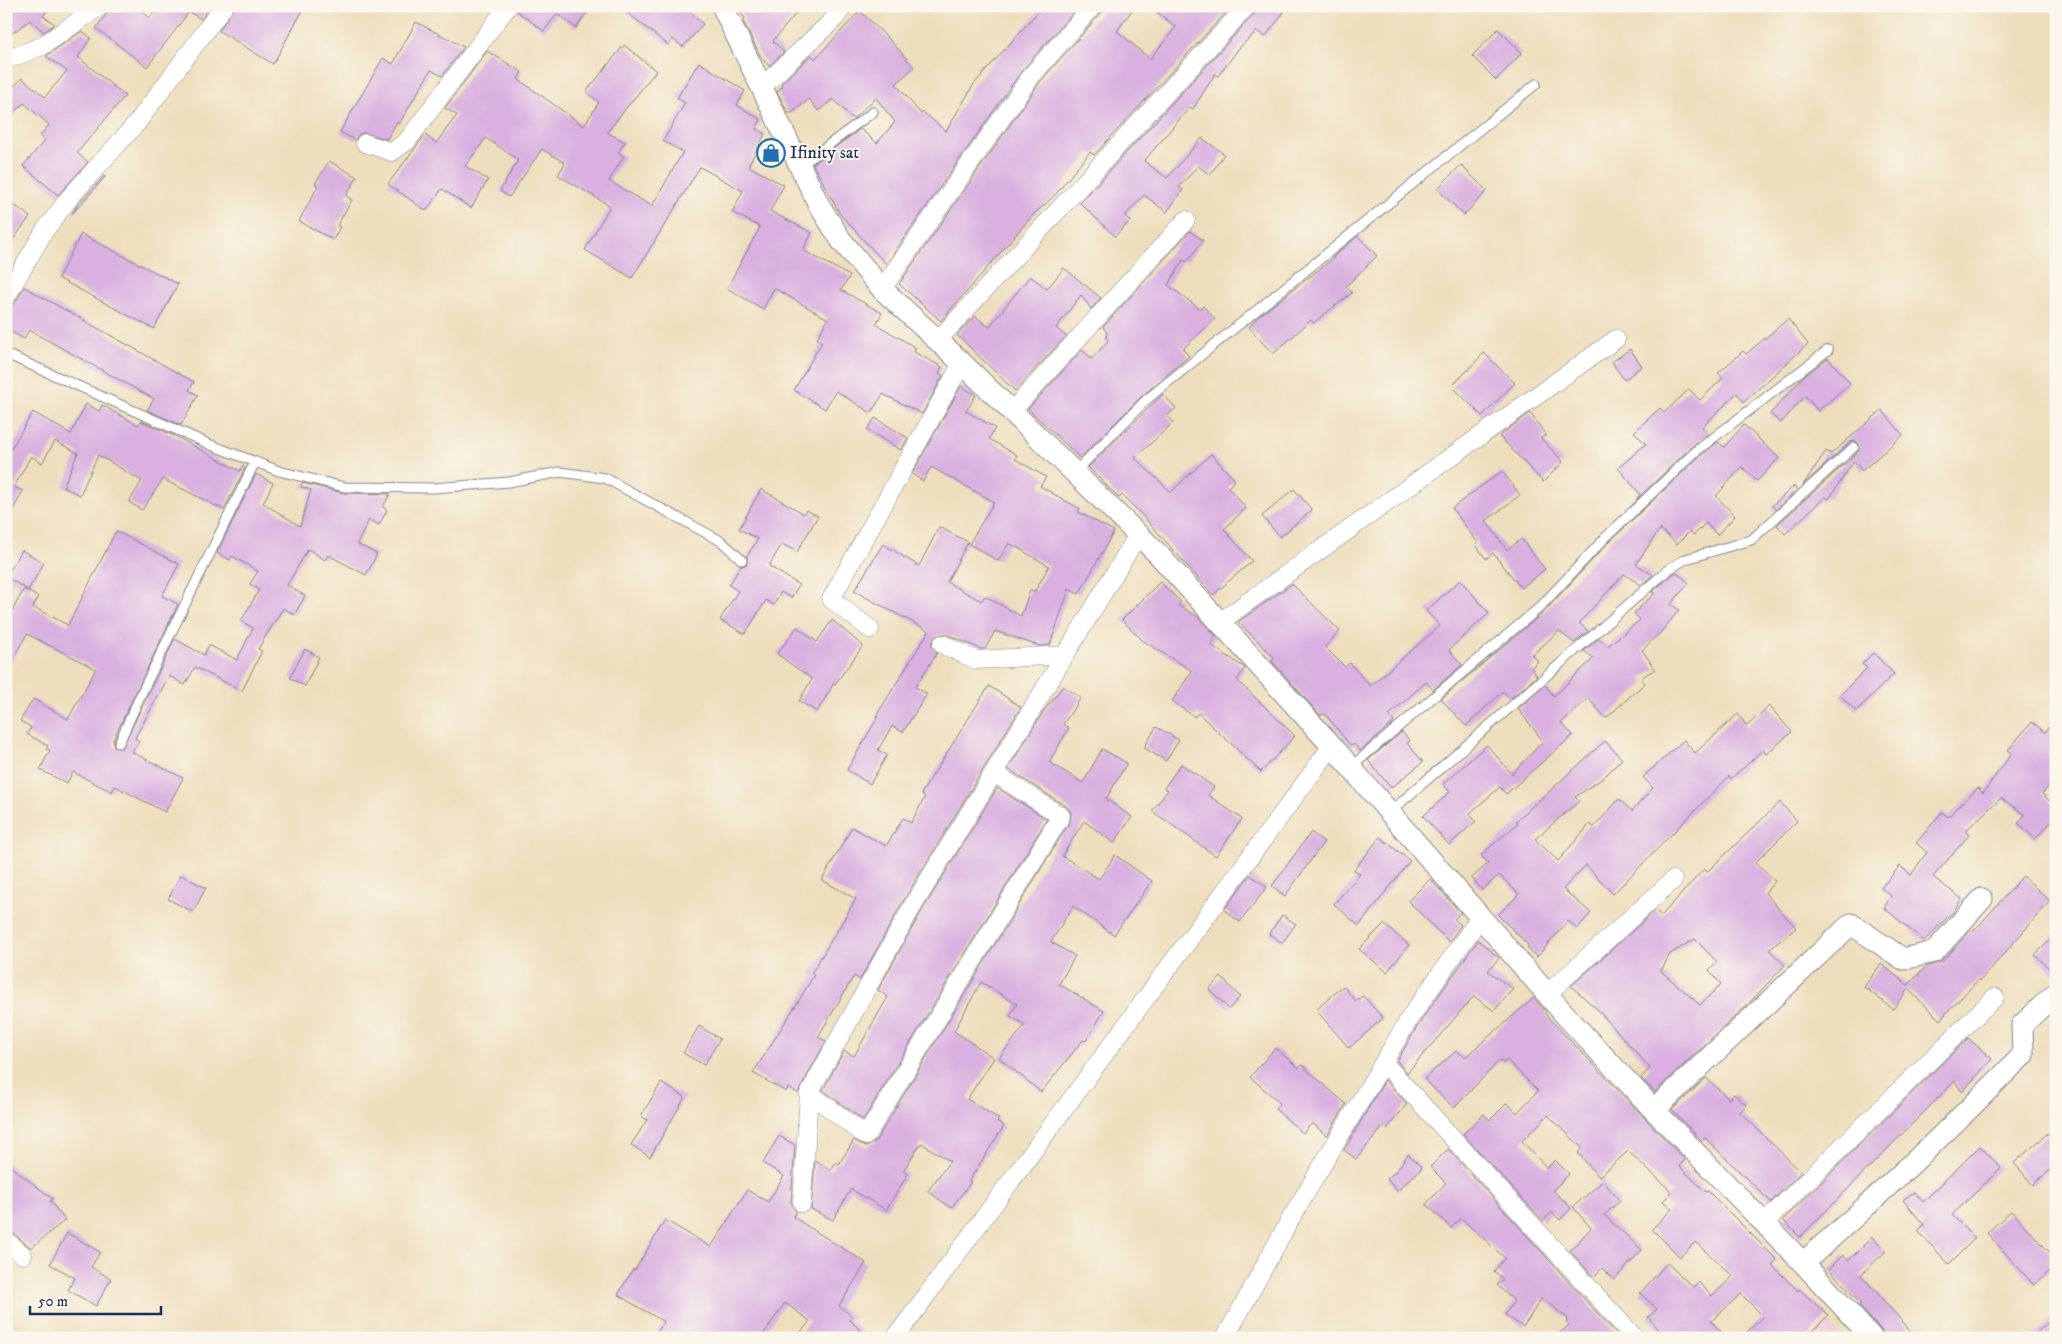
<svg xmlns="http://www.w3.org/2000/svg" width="2062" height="1344" viewBox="0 0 2062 1344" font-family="'IM FELL DW Pica',serif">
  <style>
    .built { fill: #f4cfde }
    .building { fill: #d9b0e0; fill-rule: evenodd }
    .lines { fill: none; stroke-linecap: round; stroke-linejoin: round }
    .service-casing { stroke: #84868e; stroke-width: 11 }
    .minor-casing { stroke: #84868e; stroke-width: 19 }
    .tertiary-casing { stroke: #84868e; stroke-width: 23 }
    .service { stroke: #fff; stroke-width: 9 }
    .minor { stroke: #fff; stroke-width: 18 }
    .tertiary { stroke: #fff; stroke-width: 21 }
    .labels { text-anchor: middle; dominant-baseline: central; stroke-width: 4; stroke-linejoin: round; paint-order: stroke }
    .poi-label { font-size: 18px; fill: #1b2f5e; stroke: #fbf7ec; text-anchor: start }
  </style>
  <rect width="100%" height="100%" fill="#fbf7ec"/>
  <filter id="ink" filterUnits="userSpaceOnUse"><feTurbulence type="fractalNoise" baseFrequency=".02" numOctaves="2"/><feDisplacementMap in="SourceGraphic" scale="10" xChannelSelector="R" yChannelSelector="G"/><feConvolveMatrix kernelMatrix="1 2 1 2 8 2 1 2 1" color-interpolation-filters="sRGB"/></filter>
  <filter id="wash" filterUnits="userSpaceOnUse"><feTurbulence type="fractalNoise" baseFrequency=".0096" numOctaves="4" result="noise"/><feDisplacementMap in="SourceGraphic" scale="20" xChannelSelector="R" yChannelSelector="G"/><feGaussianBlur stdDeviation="1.12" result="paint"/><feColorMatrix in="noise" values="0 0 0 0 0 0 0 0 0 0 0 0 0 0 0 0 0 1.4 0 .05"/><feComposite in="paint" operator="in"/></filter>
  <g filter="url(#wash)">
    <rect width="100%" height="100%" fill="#eedebd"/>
    <path class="built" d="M1828,1322L1842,1338H1811Z"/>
    <g id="blocks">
      <path class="building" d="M6,6H51L43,16L55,24L44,32L30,20L6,38Z
        M112,6H135L150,18L159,6H211L201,19L189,12L147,67L96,28Z
        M234,6H305L273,64L219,31Z
        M518,6H592L576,28L557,14L544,31L517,11Z
        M619,6H682L703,24L683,47L673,39L668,45Z
        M736,6H802L773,41L784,52L769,66L761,57L743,21L745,19Z
        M1043,6H1079L1023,69L886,264L840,214L813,164L860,129L877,143L895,122L876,98L853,119L833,99L818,111L809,99L792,113H788L777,91L783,86L781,84L811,55L815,59L860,11L889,39L914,67L896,84L921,114L923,112L946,131L974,84Z
        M1103,6H1135L1117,31L1150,59L1176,27L1149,6H1232L1094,155L1090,152L1054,196L1033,215L941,321L899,284L1040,82L1101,13Z
        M1257,6H1276L1284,12L1265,37L1257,31L1240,47L1218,76L1215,74L1193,109L1190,107L1144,161L1167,178L1202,138L1224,154L1210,175L1198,166L1179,187L1183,190L1167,212L1144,195L1125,216L1130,221L1115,236L1080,203L1255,13Z
        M416,22L464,47L442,76L431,70L399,124L397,122L387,139L363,133L358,135L355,140L340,132L383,58L393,64Z
        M1498,29L1522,53L1496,80L1472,56Z
        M82,31L91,38L78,57L125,96L77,153L88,162L58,195L23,166L45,140L40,136L49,125L24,103L6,120V96L22,78L45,97L67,71L46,56Z
        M624,45L656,71L607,132L625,142L618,153L624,156L609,181L652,206L683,152L663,141L685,103L677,98L699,62L745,91L737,105L761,120L756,129L765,134L748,166L784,185L770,211L812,233L803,250L850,276L841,290L882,313L876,324L916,348L914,352L942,367L939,373L943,376L922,414L883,394L871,413L836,391L825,409L794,390L822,342L817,338L828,319L774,288L763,309L727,288L760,227L732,212L743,191L700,167L632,278L585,250L610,206L558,175L565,163L542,149L509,197L500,191L518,160L486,138L465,166L488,180L471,208L442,189L426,211L388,184L425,135L436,143L457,115L445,108L487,51L522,72L518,79L584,126L599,102L586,92Z
        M329,161L357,177L346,196L352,200L337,225L340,227L333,240L299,221L318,186L315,184Z
        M1461,165L1487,191L1464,215L1437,189Z
        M104,176L105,177L72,214L78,204Z
        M6,199L30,217L6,249Z
        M1190,231L1203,240L1187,262L1183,260L1168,285L1200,309L1203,306L1215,319L1183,349L1189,356L1142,396L1080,458L1028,409L1082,350L1092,359L1108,341L1106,338L1107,333L1103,327Z
        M81,234L178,284L154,329L58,278Z
        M1358,236L1377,256L1346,286L1352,293L1313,323L1311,320L1273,354L1249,327L1259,316L1334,258L1333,257Z
        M1064,268L1101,298L1091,309L1081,295L1056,328L1066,336L1015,391L957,335L975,316L989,327L1030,276L1047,289Z
        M24,287L194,382L189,390L198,395L181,425L147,410L154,399L29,330L24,339L6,329V308L15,303Z
        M1788,319L1808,344L1744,402L1737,393L1702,427L1709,433L1691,447L1636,500L1640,494L1618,468L1646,444L1634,432L1660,408L1664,413L1689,389L1700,400L1723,378L1718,373L1743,351L1746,354Z
        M1630,349L1642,366L1624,380L1612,362Z
        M1484,353L1515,383L1482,416L1452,386Z
        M1828,358L1850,383L1818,411L1805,396L1781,423L1770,414L1803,377Z
        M961,386L976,395L966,411L995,428L989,439L1017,455L1015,459L1046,477L1040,486L1080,509L1078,512L1114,531L1079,594L1069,589L1050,645L1039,646L995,631L985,649H981L946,634L936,636L931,644L937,653L915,687L927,694L903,732L892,726L878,750L887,755L870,784L847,770L878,717L876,716L929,631L854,591L883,544L919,566L939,527L968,542L947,582L981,601L985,596L1021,616L1030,590L1035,591L1049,566L1009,543L998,561L969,544L994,502L931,467L923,481L912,474Z
        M1163,394L1176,408L1167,416L1174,422L1135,458L1171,492L1211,454L1235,480L1228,487L1246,508L1224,529L1252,561L1213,595L1144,517L1122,495L1119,498L1088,467Z
        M86,404L99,411L102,405L138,425L141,421L175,436L240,471L243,466L245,468L224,510L163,479L142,510L129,502L142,481L98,455L80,495L63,487L78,453L55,441L42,463L31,456L14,487L23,491L6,523V457L33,412L71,434Z
        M1882,410L1903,435L1862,471L1854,461L1829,499L1825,497L1785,534L1777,525L1858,452L1860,446L1856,441L1850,442L1803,485L1826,451L1831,454Z
        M1530,413L1546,435L1541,438L1563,462L1543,482L1499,436Z
        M875,418L908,438L901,450L867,430Z
        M1744,425L1779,458L1757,481L1742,467L1716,496L1735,516L1717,535L1706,523L1694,535L1690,531L1677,544L1660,529L1636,564L1653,575L1641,585L1624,574L1579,623L1588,631L1574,643L1559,631L1532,655L1538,661L1531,668L1537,676L1510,699L1503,691L1466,726L1441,699L1543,613L1609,542L1699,457L1718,442L1724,447Z
        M1502,471L1520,495L1486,521L1507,550L1521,539L1545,569L1521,588L1493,553L1486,559L1476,545L1478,543L1452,508Z
        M256,474L273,483L263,503L300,526L311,490L301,487L302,483L344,493L390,494L383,507L387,510L379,525L369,520L357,544L377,554L366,575L328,555L325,560L308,549L287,585L305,596L294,615L283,608L258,649L262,651L242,691L195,667L185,685L169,676L135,738L139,741L132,752L183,778L165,812L115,786L112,792L73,772L67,783L40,770L50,750L46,749L48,746L27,734L31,727L20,721L33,699L68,719L96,669L27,634L6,671V622L24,589L38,597L33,607L68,625L116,531L179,564L162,596L178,604L113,740L114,747L122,748L175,639L204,655L209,645L237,660L253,628L241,621L259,590L250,584L258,571L232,556L230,560L217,553Z
        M1794,486L1797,490L1775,510L1772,506Z
        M761,489L804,514L806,510L818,516L797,552L782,544L769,566L799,585L791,598L781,592L774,605L766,600L745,634L720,620L738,591L729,585L741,566L747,564V556L758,539L739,529Z
        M1294,489L1312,510L1280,537L1262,516Z
        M22,550L44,563L28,590L6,577Z
        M1676,572L1689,583L1671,604L1679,610L1663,630L1642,650L1655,669L1641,678L1645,683L1606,718L1588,698L1561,723L1573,735L1506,794L1500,787L1469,814L1476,821L1449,845L1423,816L1450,792L1443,784L1487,745L1512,774L1543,741L1518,709L1545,685L1554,696L1594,658L1584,651L1598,639L1608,646L1640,620L1634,613L1655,593L1652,592Z
        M1460,580L1489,613L1449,650L1462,665L1433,690L1426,682L1389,715L1394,722L1360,751L1354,744L1351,746L1325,714L1320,715L1272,661L1275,658L1238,622L1292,584L1340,631L1325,647L1345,667L1350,663L1370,686L1440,626L1426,611Z
        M1160,582L1181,602L1178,605L1198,617L1216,636L1211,645L1245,668L1237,680L1295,736L1261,772L1198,713L1195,717L1172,701L1192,671L1142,640L1122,620Z
        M832,620L863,646L835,684L834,683L817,712L799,701L812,679L777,654L797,627L817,642Z
        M305,649L319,657L305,686L290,678Z
        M1873,653L1894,674L1856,711L1840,695L1867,668L1862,664Z
        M989,686L1021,707L902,903L860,980L854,976L818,1037L826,1041L798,1093L788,1088L786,1092L753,1073L798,1002L814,975L811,974L856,899L822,880L852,827L886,846L903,818L911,823L925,797L921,794Z
        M1063,686L1081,698L1063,724L1069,728L1049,762L1083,783L1102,749L1127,763L1106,799L1132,817L1114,843L1084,821L1062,856L1099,879L1115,855L1152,881L1114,935L1073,906L1051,942L1075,956L1059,984L1104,1011L1086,1041L1083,1040L1041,1092L999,1058L1025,1025L1010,1016L1017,1004L981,982L954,1031L994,1058L967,1099L999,1119L997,1121L1004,1126L969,1181L971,1182L951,1208L928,1191L950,1161L921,1143L903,1171L908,1174L886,1210L851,1189L833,1220L811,1209L815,1161L831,1170L836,1162L839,1164L854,1140L866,1147L875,1142L1070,821L1071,812L1067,807L1008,769L1043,712Z
        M1769,706L1792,732L1766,754L1763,750L1731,779L1729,776L1613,894L1586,865L1563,889L1591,913L1577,929L1568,921L1537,957L1527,948L1529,946L1498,915L1519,894L1499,875L1482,890L1472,878L1488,863L1481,855L1518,823L1516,821L1605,741L1622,759L1603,778L1575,797L1579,801L1535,839L1558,861L1590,824L1594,827L1619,799L1632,811L1653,788L1643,777L1684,740L1695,753L1738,714L1747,726Z
        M2056,719V778L2042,794L2056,807V817L2035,839L2018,823L2025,815L2001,798L1965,831L1969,835L1933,877L1962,899L1953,912L1924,941L1884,908L1891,896L1881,888L1900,866L1911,875L1927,852L1916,843L1942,812L1948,817L1978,788L1983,793L2012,753L2008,750L2032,722L2045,732Z
        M1156,727L1179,740L1166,761L1144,748Z
        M1402,732L1410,741L1407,743L1423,762L1391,788L1368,760Z
        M1181,764L1214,787L1208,795L1242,819L1216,856L1152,811L1168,790L1164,788Z
        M997,788L1047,819L863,1120L823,1090L844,1051L854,1056L888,997L878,990L920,914Z
        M1780,802L1797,821L1755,863L1775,881L1765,893L1796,928L1769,950L1785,965L1750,1002L1655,1092L1641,1078L1650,1068L1597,1009L1571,986L1656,910L1661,916L1704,869L1707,872ZM1695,939L1717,962L1709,970L1721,984L1700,1005L1661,971L1670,954Z
        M1311,832L1324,842L1285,896L1272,886Z
        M1380,837L1410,861L1359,926L1334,904L1360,874L1354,870Z
        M181,875L206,888L193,912L168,899Z
        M1250,875L1267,887L1240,922L1224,910Z
        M2023,876L2050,901L1980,981L1979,979L1940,1020L1908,989L1893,1009L1864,987L1881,964L1908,985L1926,967L1943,961L1972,929L1974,931Z
        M1430,879L1461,913L1454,919L1461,925L1449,942L1408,901Z
        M1282,915L1296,924L1282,943L1269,934Z
        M1384,924L1409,945L1387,972L1359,949Z
        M2056,934V975L2035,955Z
        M1478,940L1499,958L1488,971L1513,989L1494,1011L1474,996L1407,1073L1397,1061L1420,1022Z
        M1221,977L1240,997L1229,1009L1209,989Z
        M1343,986L1356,1001L1363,996L1383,1018L1349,1048L1316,1010Z
        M1534,998L1546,1012L1545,1014L1685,1160L1679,1166L1706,1192L1708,1191L1777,1260L1772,1265L1798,1291L1799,1289L1828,1315L1807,1338H1741L1763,1316L1741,1294L1711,1321L1727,1338H1666L1648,1317L1657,1309L1640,1293L1667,1263L1693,1287L1699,1282L1712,1296L1733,1276L1695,1242L1680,1257L1652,1229L1672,1209L1663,1201L1672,1192L1628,1151L1599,1177L1578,1153L1582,1148L1548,1115L1522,1141L1547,1168L1555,1160L1569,1174L1553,1190L1571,1208L1560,1220L1552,1212L1543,1221L1463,1134L1484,1114L1490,1120L1507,1103L1517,1113L1538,1091L1507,1060L1503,1063L1500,1060L1454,1108L1424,1079L1456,1051L1465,1057Z
        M699,1026L720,1039L704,1065L683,1053Z
        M1968,1038L1992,1059L1962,1092L1955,1081L1800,1237L1783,1220Z
        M1275,1048L1299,1068L1302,1065L1346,1104L1327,1136L1312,1123L1303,1133L1275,1109L1280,1103L1250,1077Z
        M1706,1078L1729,1099L1734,1094L1746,1105L1740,1112L1801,1172L1771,1202L1705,1138L1702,1141L1672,1110Z
        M1385,1080L1407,1104L1387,1129L1384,1126L1356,1159L1344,1150Z
        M661,1083L685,1097L650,1157L631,1145L647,1120L641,1116Z
        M2056,1126V1165L2033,1185L2014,1163Z
        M779,1136L795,1145L791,1202L796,1212L793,1217L866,1263L839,1306L853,1317L850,1320L868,1338H809L801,1332L810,1321L785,1303L761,1338H653L664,1322L618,1295L633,1269L635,1270L665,1220L711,1247L747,1190L768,1202L784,1176L763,1163Z
        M1980,1146L2001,1168L1952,1215L1975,1238L1949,1264L1918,1231L1924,1225L1903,1200L1914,1192L1923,1202Z
        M1448,1149L1620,1338H1554L1569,1325L1566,1322L1568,1319L1542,1298L1523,1327L1505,1315L1514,1301L1497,1285L1503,1279L1494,1271L1505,1258L1461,1218L1451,1228L1426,1204L1446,1183L1430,1167Z
        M1408,1154L1422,1168L1397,1191L1387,1179L1397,1170Z
        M6,1163L53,1199L50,1201L65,1220L31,1248L13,1233L6,1231Z
        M1603,1181L1620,1201L1604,1215L1642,1250L1614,1280L1602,1268L1594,1277L1570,1251L1591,1228L1573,1207Z
        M2011,1211L2056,1259V1265L2034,1285L1987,1233Z
        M67,1233L100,1252L91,1267L111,1279L96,1306L68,1290L75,1278L50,1264Z
        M1872,1237L1886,1251L1861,1275L1917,1338H1884L1881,1330L1859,1306L1861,1304L1829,1269L1843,1255L1848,1261Z
        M2056,1315V1338H2031Z"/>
    </g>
  </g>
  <g filter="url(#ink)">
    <use href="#blocks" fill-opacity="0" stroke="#84868e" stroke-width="1"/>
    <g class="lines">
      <defs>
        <path id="service" d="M800,166L873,112
          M6,354L211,445L279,471L344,487L434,488L509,482L560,472L605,478L721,541L742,560
          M1075,472L1146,400L1536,84
          M119,743L141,694L255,462
          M1351,767L1539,608L1605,538L1695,452L1828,350
          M1390,812L1669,569L1686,559L1751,540L1854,447"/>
        <path id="minor" d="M6,60L42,46L100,6
          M762,87L835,18L844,6
          M365,143L392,152L407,141L508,6
          M882,289L1032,75L1093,6
          M6,297L45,230L70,197L136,124L224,6
          M938,340L1247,6
          M1012,411L1186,220
          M1221,621L1616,339
          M870,629L831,599L962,363
          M942,644L976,660L1065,655
          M1547,994L1673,880
          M1384,1063L1635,1338
          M809,1093L866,1136L1061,816L994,773
          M802,1203L809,1093L911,909L1138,535
          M1764,1223L1995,997
          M6,1241L23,1255
          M895,1338L1332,746
          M1225,1338L1291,1218L1411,1016L1481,916"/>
        <path id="tertiary" d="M722,6L819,205L841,240L882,289L962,363L1158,554L1332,746L1567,1017L1654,1110L1803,1263L1872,1338
          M1654,1110L1851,924L1903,959L1934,952L1982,899
          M1803,1263C1879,1196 1952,1127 2023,1055L2022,1025L2056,993"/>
      </defs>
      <use href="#service" class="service-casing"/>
      <use href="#minor" class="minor-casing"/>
      <use href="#tertiary" class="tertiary-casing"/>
      <use href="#service" class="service"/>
      <use href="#minor" class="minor"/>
      <use href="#tertiary" class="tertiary"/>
    </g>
  </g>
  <defs>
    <symbol id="shop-ring" viewBox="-11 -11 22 22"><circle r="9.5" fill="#fbf7ec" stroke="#1f6fb2" stroke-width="1.5"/><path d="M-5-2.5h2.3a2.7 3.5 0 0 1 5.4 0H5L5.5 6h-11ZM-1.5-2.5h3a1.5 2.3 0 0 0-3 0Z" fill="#1f6fb2"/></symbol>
  </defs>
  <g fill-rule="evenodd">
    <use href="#shop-ring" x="755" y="137" width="32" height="32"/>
  </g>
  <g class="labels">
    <g class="poi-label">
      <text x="790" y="153">Ifinity sat</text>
    </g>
  </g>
  <rect width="2062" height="1344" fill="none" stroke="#fbf7ec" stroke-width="25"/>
  <path d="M30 1306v8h131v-8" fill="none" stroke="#1b2f5e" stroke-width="2.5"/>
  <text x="38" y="1306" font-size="15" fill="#1b2f5e" stroke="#fbf7ec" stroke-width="4" paint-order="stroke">50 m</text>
</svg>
